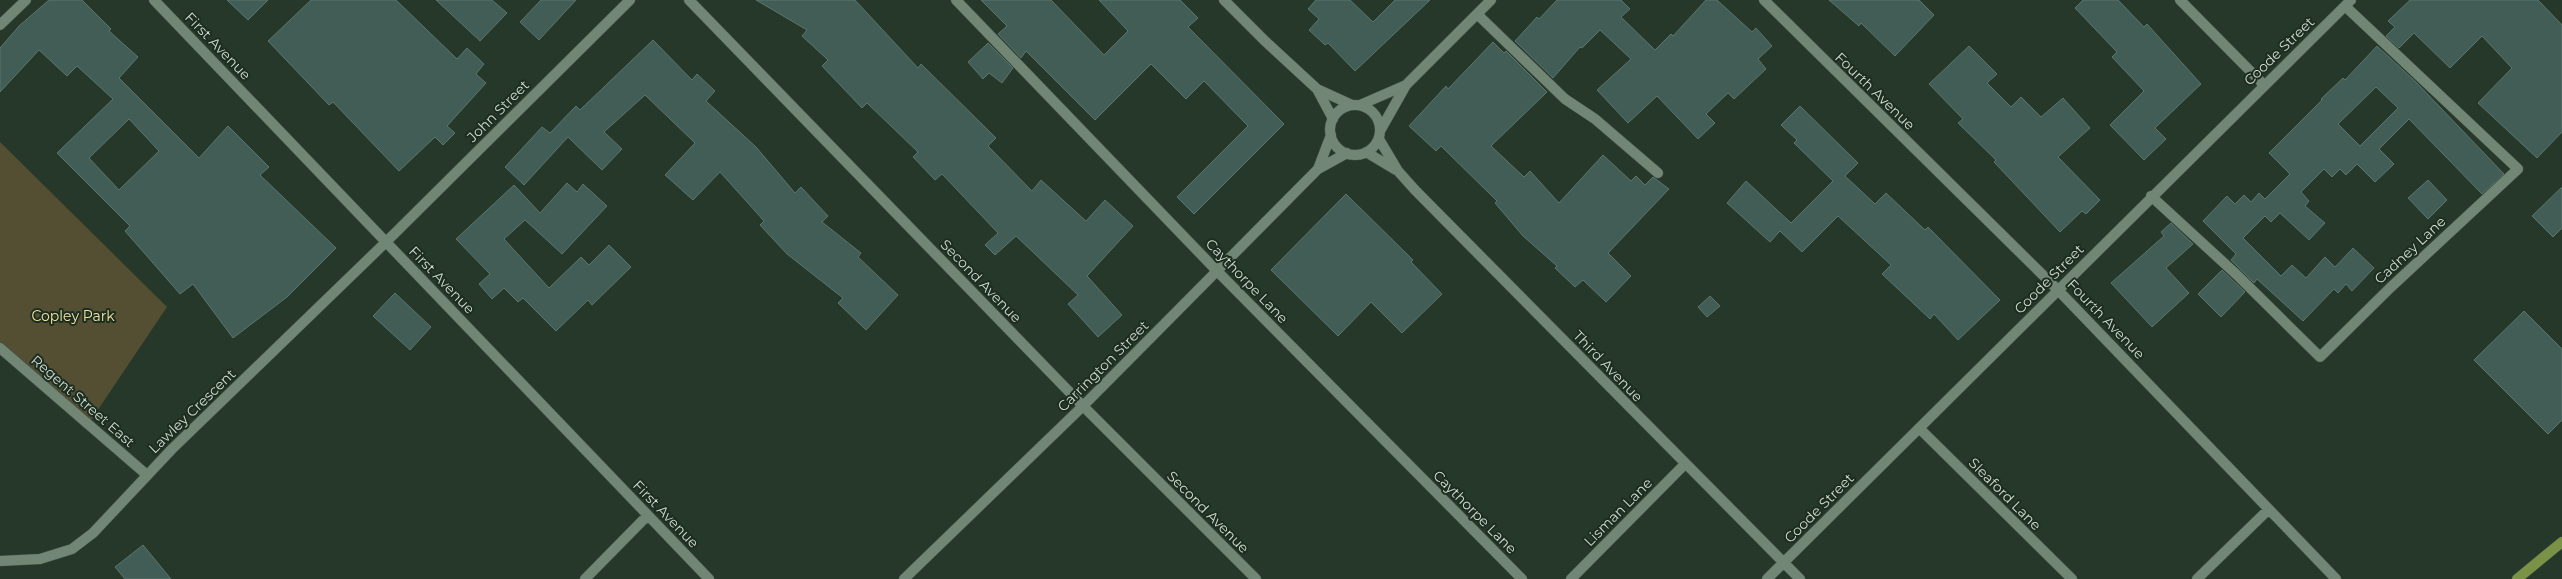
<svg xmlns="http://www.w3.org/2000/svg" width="2562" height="579" viewBox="0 0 2562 579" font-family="Montserrat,sans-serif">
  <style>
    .green { fill: #544e32 }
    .building { fill: #415d55; stroke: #5a766e; fill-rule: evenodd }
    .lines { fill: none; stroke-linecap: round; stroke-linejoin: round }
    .minor-casing { stroke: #445347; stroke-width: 11 }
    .major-casing { stroke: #445347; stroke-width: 11 }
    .minor { stroke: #718674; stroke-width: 10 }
    .major { stroke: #799245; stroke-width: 10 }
    .labels { text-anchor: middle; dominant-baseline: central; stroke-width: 4; stroke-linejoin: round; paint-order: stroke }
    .street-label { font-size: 14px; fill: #cfdad1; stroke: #1d2e20 }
    .park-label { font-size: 14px; fill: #f3e3a0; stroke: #1d2e20 }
  </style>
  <rect width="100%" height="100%" fill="#263829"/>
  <path class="green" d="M0,142L167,307L85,429L0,352Z"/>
  <path class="building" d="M49,0H82L111,29L109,31L138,57L119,78L199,158L228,126L269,167L260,175L336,248L287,297L233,338L193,284L180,294L125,231L130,226L57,153L113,99L77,66L67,76L39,50L0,92V48L19,26ZM129,119L159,151L119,190L89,158Z
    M227,0H268L248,20Z
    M311,0H396L457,59L467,48L484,64L476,74L486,83L447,126L455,133L443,145L435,137L399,171L333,102L329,105L268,41Z
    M436,0H492L507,13L480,41Z
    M541,0H576L539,40L520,22Z
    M756,0H855L918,68L921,64L996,138L988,146L1032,191L1041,180L1086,221L1105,200L1133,226L1087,276L1122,315L1098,337L1068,304L1078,295L1016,236L995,255L985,245L998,233L942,174L935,180L913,157L918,152L867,103L862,108L822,66L828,60L802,36L807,30Z
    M981,0H1051L1104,55L1128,31L1099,0H1180L1198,18L1188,27L1284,124L1194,214L1177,197L1248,126L1204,81L1186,99L1151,64L1095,120L1026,51L1021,58L998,34L1007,26Z
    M1316,0H1350L1373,22L1395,0H1430L1355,71L1328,43L1325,45L1309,30L1319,19L1308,9Z
    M1557,0H1621L1630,9L1621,17L1655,50L1671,34L1673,36L1706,0H1717L1752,32L1756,28L1772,46L1758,59L1766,69L1734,99L1728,93L1706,114L1715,123L1698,139L1657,96L1628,123L1597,90L1631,59L1600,30L1582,48L1580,47L1553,78L1515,41L1537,17L1539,19Z
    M1829,0H1919L1934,15L1895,56L1861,23L1859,26Z
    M2083,0H2118L2144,27L2147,24L2201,84L2155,128L2166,139L2144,160L2110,125L2144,91L2112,57L2117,52L2075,8Z
    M2410,0H2538L2562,25V132L2537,158L2478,103L2512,68L2482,36L2450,68L2414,33L2399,48L2386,36L2395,27L2388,21Z
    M653,40L692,80L697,74L715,91L706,101L756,147L795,193L801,187L828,216L822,222L861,253L858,257L898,295L866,330L838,303L843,298L787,254L760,225L764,221L720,172L693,200L665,175L695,143L645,95L604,132L622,149L602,170L568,137L524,185L505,167L542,127L550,133L576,106L580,110Z
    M1493,42L1504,53L1506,51L1547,92L1491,146L1524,177L1530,171L1559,203L1603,155L1631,181L1636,176L1645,185L1653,177L1669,189L1608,253L1631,276L1606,302L1583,280L1575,287L1555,268L1557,266L1523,236L1495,203L1497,201L1441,146L1436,151L1409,126L1446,86L1448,89Z
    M988,43L1013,68L1002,83L989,73L983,79L968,62Z
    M1969,46L1997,74L1987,83L2011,107L2021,97L2041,117L2063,98L2090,128L2058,157L2100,200L2086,214L2082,211L2060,232L1994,162L1996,160L1958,123L1963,119L1929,84Z
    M2377,46L2416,82L2504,174L2482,194L2409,119L2379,149L2394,164L2375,182L2357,164L2346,175L2340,169L2332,177L2324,169L2301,192L2309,201L2305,206L2325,223L2309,240L2280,213L2271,222L2265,216L2243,238L2281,276L2292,265L2306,278L2325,257L2335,267L2353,248L2374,268L2352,291L2346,284L2338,293L2334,289L2303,321L2257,279L2254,283L2231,260L2236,254L2203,221L2227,196L2235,204L2244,195L2251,202L2259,193L2265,199L2290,174L2269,153L2322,100L2321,99L2343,78L2345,80ZM2376,87L2398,108L2360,146L2338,124Z
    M1800,106L1858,163L1845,176L1875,204L1886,193L1925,230L1928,227L2000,300L1958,340L1934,314L1930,319L1882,274L1891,265L1838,216L1802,252L1780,231L1770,242L1727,203L1746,181L1791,223L1833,181L1794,143L1797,140L1781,125Z
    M2428,180L2447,200L2428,219L2408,198Z
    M567,183L577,192L583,184L607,206L562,254L525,220L504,239L549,288L581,257L589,265L609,245L631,267L592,305L588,300L556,331L523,298L518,302L504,288L492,299L479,284L490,274L456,239L514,185L540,213Z
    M2562,187V228L2553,237L2532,216Z
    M1346,194L1413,260L1411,262L1442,294L1402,333L1371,302L1338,336L1271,270Z
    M2171,223L2193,244L2166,268L2189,293L2152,327L2111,283L2164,236L2161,232Z
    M2222,270L2245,292L2221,317L2198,294Z
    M395,293L431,327L410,350L373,316Z
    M1710,296L1720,306L1707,317L1698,307Z
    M2524,311L2562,349V420L2548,434L2474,360Z
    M143,545L171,579H125L115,567Z"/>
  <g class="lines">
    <defs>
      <path id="minor" d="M154,0L709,579
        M689,0L1083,406L1256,579
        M956,0L1217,271L1522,579
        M1224,0L1265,41L1317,89L1352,105
        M1764,0L2058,290L2336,579
        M2180,0L2264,85
        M1477,14L1565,99L1595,119L1658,173
        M0,25L26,0
        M1317,89L1333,119
        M1360,105L1406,85
        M1330 130a25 25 0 1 1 50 0a25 25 0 1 1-50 0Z
        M1380,131L1406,85L1491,0
        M1379,139L1398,171L1415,190L1800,579
        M1366,152L1396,170
        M1318,169L1331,135
        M2151,196L2236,274L2320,357L2390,288L2518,169L2345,6
        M0,348L147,475
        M1919,428L2072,579
        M0,561L40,559L72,549L93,533L172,449L386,242L630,0
        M585,579L647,516
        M904,579L1083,406L1318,169L1347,153
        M1571,579L1685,464
        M1767,579L2351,0
        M2197,579L2268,510"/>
      <path id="major" d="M2517,579L2562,542"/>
    </defs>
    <use href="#minor" class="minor-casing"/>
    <use href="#major" class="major-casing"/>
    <use href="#minor" class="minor"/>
    <use href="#major" class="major"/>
  </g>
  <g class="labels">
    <g class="street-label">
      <text transform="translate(218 46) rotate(46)">First Avenue</text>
      <text transform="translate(2279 51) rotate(-44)">Coode Street</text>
      <text transform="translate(1875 91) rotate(44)">Fourth Avenue</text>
      <text transform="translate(498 111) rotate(-45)">John Street</text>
      <text transform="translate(2410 250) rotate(-43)">Cadney Lane</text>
      <text transform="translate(2049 279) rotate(-45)">Coode Street</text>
      <text transform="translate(442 280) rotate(46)">First Avenue</text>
      <text transform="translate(981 281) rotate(46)">Second Avenue</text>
      <text transform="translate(1247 281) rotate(46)">Caythorpe Lane</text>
      <text transform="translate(2106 319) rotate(46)">Fourth Avenue</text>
      <text transform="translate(1103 366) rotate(-45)">Carrington Street</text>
      <text transform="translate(1608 366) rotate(46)">Third Avenue</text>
      <text transform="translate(83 401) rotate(41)">Regent Street East</text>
      <text transform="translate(192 411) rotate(-44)">Lawley Crescent</text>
      <text transform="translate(2005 494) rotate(45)">Sleaford Lane</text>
      <text transform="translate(1819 508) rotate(-45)">Coode Street</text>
      <text transform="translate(1208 512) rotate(45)">Second Avenue</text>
      <text transform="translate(1475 512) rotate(45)">Caythorpe Lane</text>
      <text transform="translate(1618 512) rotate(-45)">Lisman Lane</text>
      <text transform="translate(666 514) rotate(46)">First Avenue</text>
    </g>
    <g class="park-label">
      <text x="73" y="316">Copley Park</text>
    </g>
  </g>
</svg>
